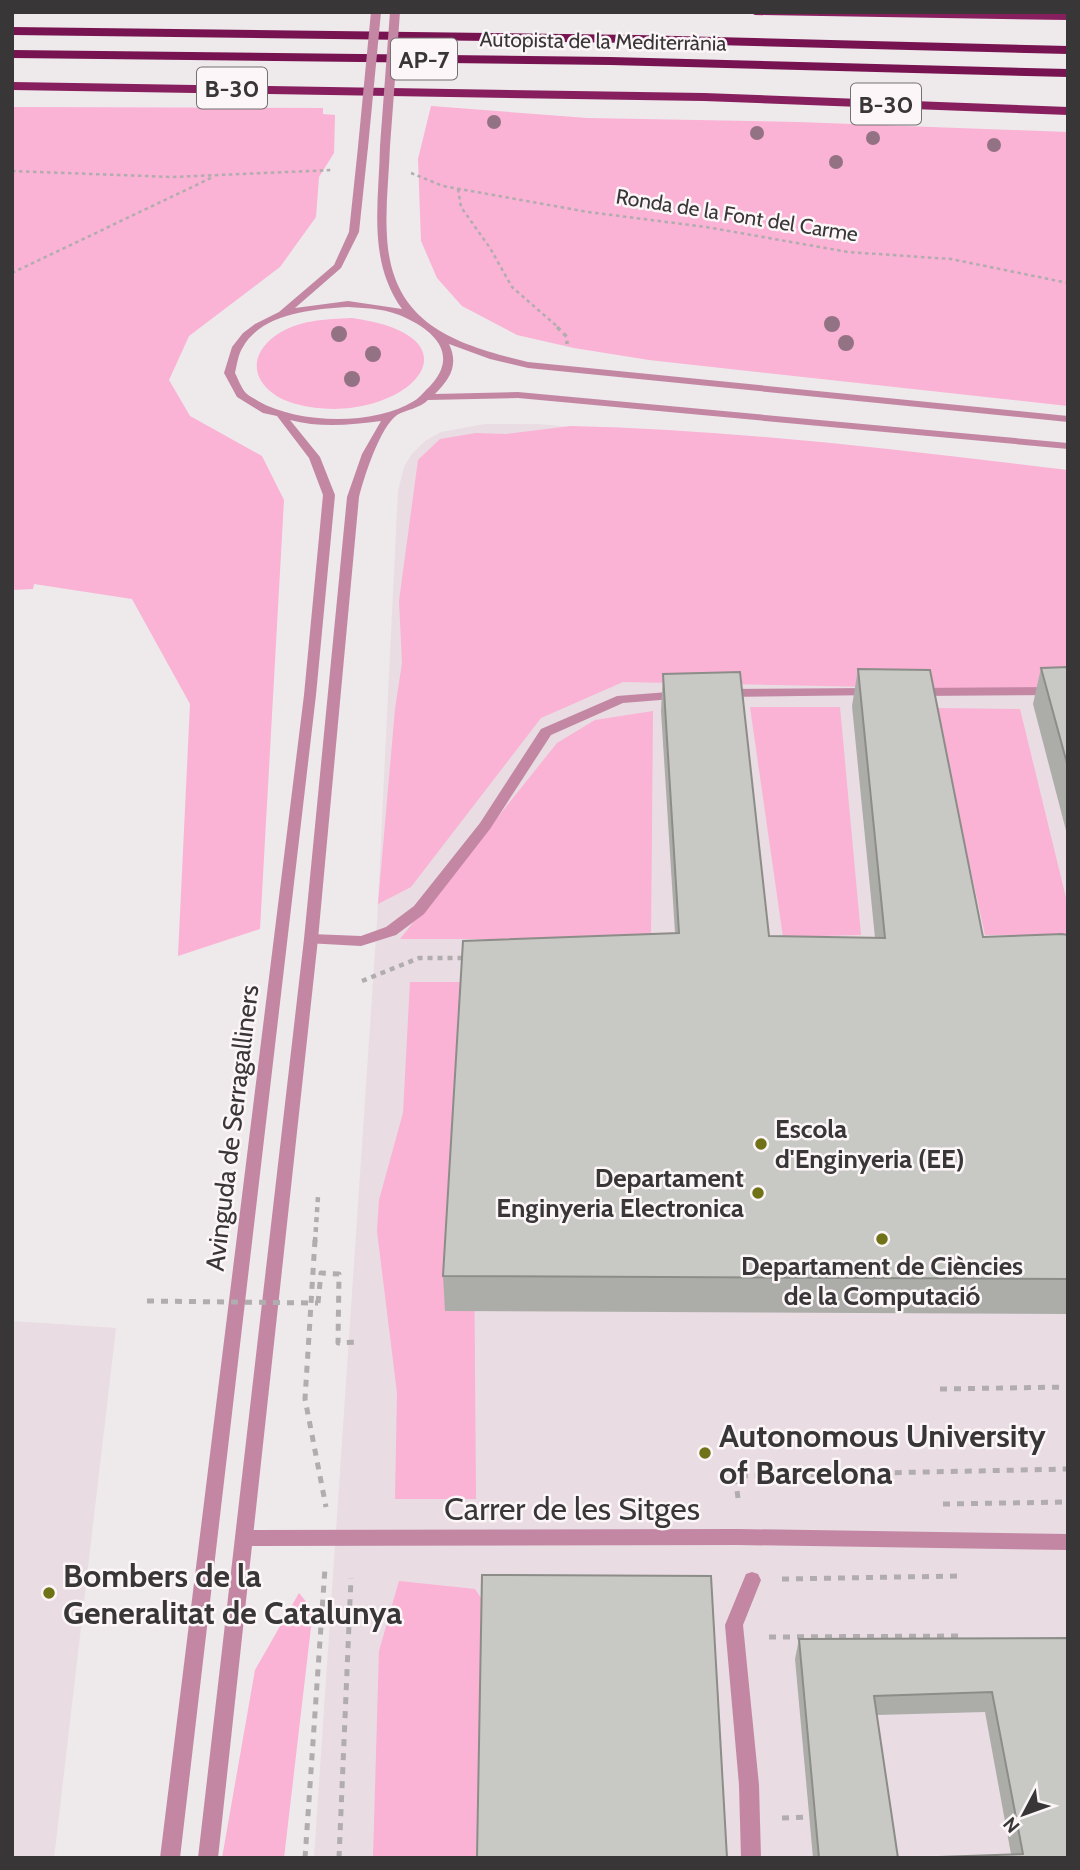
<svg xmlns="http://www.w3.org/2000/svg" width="1080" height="1870" viewBox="0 0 1080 1870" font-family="Cabin,sans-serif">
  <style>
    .built { fill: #e9dce2 }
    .green { fill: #fab2d5 }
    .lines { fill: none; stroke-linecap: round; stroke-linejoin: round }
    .path-far3 { stroke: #b1adaf; stroke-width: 2.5; stroke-dasharray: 3.5 3.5; stroke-linecap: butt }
    .path-far2 { stroke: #b1adaf; stroke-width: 3.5; stroke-dasharray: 4.5 4.5; stroke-linecap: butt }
    .path-far1 { stroke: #b1adaf; stroke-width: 4.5; stroke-dasharray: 5 5; stroke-linecap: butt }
    .path { stroke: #b1adaf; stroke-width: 5; stroke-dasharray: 7 7; stroke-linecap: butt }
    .service { fill: #c387a4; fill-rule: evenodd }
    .pedestrian { fill: #c387a4; fill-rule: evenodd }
    .minor { fill: #c387a4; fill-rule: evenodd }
    .tertiary { fill: #c387a4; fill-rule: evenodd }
    .trunk { fill: #871e5d; fill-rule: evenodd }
    .motorway { fill: #781351; fill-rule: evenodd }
    .path-bridge { stroke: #b1adaf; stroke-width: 5; stroke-dasharray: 7 7; stroke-linecap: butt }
    .tertiary-bridge { stroke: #c387a4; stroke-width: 10 }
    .tree { fill: #937284 }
    .wall { fill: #acada9 }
    .building { fill: #c8c9c4; stroke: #8c8d89; stroke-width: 2 }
    .poi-dot { fill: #707218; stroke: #fcf6f8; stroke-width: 2.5 }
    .labels { text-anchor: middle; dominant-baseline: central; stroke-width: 5; stroke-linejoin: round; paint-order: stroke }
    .far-street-label { font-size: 21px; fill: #383637; stroke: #fcf6f8 }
    .shield { fill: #fcf6f8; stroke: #737071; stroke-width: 2 }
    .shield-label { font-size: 24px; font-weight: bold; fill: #383637 }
    .street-label { font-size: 26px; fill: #383637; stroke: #fcf6f8 }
    .poi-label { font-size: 26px; font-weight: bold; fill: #383637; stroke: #fcf6f8; text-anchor: start }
    .near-poi-label { font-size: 32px; font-weight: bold; fill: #383637; stroke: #fcf6f8; text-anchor: start }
    .near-street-label { font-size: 32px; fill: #383637; stroke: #fcf6f8 }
  </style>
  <rect width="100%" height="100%" fill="#eee9eb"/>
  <path class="built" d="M485,424H538L1068,473V1858H314L377,922L398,491L404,467L411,455L425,441L441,432Z
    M12,1321L116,1328L54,1858H12Z"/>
  <path class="green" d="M431,106L587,118L798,122L1068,132V406L649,360L574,348L517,335L462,306L437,278L421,241L418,159Z
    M12,107L323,108V114L335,115L334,153L319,177L316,217L280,267L189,336L169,380L190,416L262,456L284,500L260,929L178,956L190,704L132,599L34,584L33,589L12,590Z
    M352,318C495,338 398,431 296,404C260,395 240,362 275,336C297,320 326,319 352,318Z
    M571,426C737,430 903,450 1068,470V691L623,682L541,718L411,887L378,904L395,709L402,663L399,601L418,460L440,439L476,433L506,434Z
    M750,707H840L861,935L783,937Z
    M935,708L1020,709L1068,906V935H985Z
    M653,711L651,939H400L557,743L595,720Z
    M410,982H472L476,1499H395L397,1393L377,1231L379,1200L403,1113Z
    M399,1581L475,1589L483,1601L478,1858H373L379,1651Z
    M299,1593L313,1610L284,1858H222L255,1670Z"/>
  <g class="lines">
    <path class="path-far3" d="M12,171L172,177L333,170
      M411,173L443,186L588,212L706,227L848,252L951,259L1068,283
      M458,189L461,207L490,248L512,287L559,328
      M12,273L213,177"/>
    <path class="path-far2" d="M557,327L567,337V344"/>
    <path class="path-far1" d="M362,981L419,958H466
      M315,1242L318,1196"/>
    <path class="path" d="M315,1240L305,1399L326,1507
      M318,1303L321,1273L339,1274L338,1343L360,1342
      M940,1389L1068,1387
      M738,1498L735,1476L1068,1469
      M943,1504L1068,1502
      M782,1579L959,1576
      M769,1637L962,1636L963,1644
      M782,1818L809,1817
      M305,1858L325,1568
      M339,1858L351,1578"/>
    <path class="service" d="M1068,687V695L915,696L909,692L915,688Z
      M873,688L877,689L879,692L877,695L726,697L720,693L726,689Z
      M681,691L685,692L687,695L685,698L623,703L551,735L490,829L424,914L396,935L361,946L306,943L304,939L306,935L311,934L361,936L386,927L414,906L480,823L541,729L617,696Z"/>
    <path class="pedestrian" d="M752,1572L758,1574L761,1580L743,1625L759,1785L761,1858H741L739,1785L725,1625L746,1574Z"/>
    <path class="minor" d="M739,1529L1068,1534V1550L739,1545L244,1546L238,1544L235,1538L238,1532L244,1530Z"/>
    <path class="tertiary" d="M385,143L390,146C389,176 385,207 387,237C392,324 454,344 528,362L1068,416V422L528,368L490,359L449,344C459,365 450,379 435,394L518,392L1068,443V449L518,398L428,400C419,409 407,409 397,415C380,427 364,477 359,497L318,939L218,1858H198L304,939L347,497L362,454L381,421C351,425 320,428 290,420L320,457L335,495L316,695L180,1858H160L304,695L323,495L309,458L277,416L263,413L237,397L224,373L232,347L243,333L255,324L279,312L334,265L349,232L358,147L363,144L368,147L359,232L341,268L295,308L348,301L402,309C367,260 379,203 380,146ZM348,307C367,308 389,309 406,318C440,334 459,359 426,390C422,394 418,399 414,401C374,426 298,424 258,401C254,398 248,396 245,392C241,387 238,379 235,373C237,365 238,354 243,347C262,313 314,309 348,307Z"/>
    <path class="trunk" d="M749,12L1068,14V20L755,15Z
      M12,82L704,93L1068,107V115L704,101L12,90Z"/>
    <path class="motorway" d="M12,27L637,35L1068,46V54L637,43L12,35Z
      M12,50L610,57L1068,69V77L610,65L12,58Z"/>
    <path class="path-bridge" d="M147,1301L318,1303"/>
    <path class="tertiary-bridge" d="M385,146L395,12
      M363,147L376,12"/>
  </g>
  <g class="tree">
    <circle cx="494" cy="122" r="7"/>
    <circle cx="757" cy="133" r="7"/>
    <circle cx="873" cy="138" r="7"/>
    <circle cx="994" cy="145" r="7"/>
    <circle cx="836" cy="162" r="7"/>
    <circle cx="832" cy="324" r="8"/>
    <circle cx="339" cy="334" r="8"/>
    <circle cx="846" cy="343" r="8"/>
    <circle cx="373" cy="354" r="8"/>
    <circle cx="352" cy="379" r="8"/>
  </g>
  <path class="wall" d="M1068,667V838L1033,704L1041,668Z
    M858,669L983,937L1068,935V1314L445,1311L443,1276L675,933L661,711L663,674L769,936L875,938L852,706Z
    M1068,1638V1858L1011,1854L985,1712L877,1715L898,1858H813L795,1659L799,1639Z"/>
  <path class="building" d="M1068,667V767L1041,668Z
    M858,669L930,670L983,937L1062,934L1068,935V1279L443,1276L463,941L679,933L663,674L740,672L769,936L885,938Z
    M482,1575L711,1576L727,1858H477Z
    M1068,1638V1858H909L1023,1854L992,1692L874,1696L898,1858H819L799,1639Z"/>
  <g class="poi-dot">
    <circle cx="761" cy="1144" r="7"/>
    <circle cx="758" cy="1193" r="7"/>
    <circle cx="882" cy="1239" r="7"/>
    <circle cx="705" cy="1453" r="7"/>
    <circle cx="49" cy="1593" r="7"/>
  </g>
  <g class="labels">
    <g class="far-street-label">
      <text transform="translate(603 41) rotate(1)">Autopista de la Mediterrània</text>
      <text transform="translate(737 215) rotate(9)">Ronda de la Font del Carme</text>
    </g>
    <g class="shield">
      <rect x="391" y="38.5" width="66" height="41" rx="5"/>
      <rect x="197" y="67.5" width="70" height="41" rx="5"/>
      <rect x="851" y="83.5" width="70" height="41" rx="5"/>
    </g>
    <g class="shield-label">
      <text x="424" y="59">AP-7</text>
      <text x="232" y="88">B-30</text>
      <text x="886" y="104">B-30</text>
    </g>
    <g class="street-label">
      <text transform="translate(232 1128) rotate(-83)">Avinguda de Serragalliners</text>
    </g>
    <g class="poi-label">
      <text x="775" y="1129">Escola<tspan x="775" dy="30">d'Enginyeria (EE)</tspan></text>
      <text x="744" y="1178" text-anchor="end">Departament<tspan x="744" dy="30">Enginyeria Electronica</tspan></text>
      <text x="882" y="1266" text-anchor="middle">Departament de Ciències<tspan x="882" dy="30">de la Computació</tspan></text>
    </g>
    <g class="near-poi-label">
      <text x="719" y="1435">Autonomous University<tspan x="719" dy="37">of Barcelona</tspan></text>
      <text x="63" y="1575">Bombers de la<tspan x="63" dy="37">Generalitat de Catalunya</tspan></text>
    </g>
    <g class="near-street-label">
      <text x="572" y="1508">Carrer de les Sitges</text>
    </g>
  </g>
  <rect width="1080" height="1870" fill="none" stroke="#383637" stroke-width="28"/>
  <g transform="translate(1024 1814) rotate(229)" stroke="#fcf6f8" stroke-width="5" paint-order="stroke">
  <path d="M0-5L12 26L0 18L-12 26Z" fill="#383637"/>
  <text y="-10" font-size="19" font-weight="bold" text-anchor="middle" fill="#383637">N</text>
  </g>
</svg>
